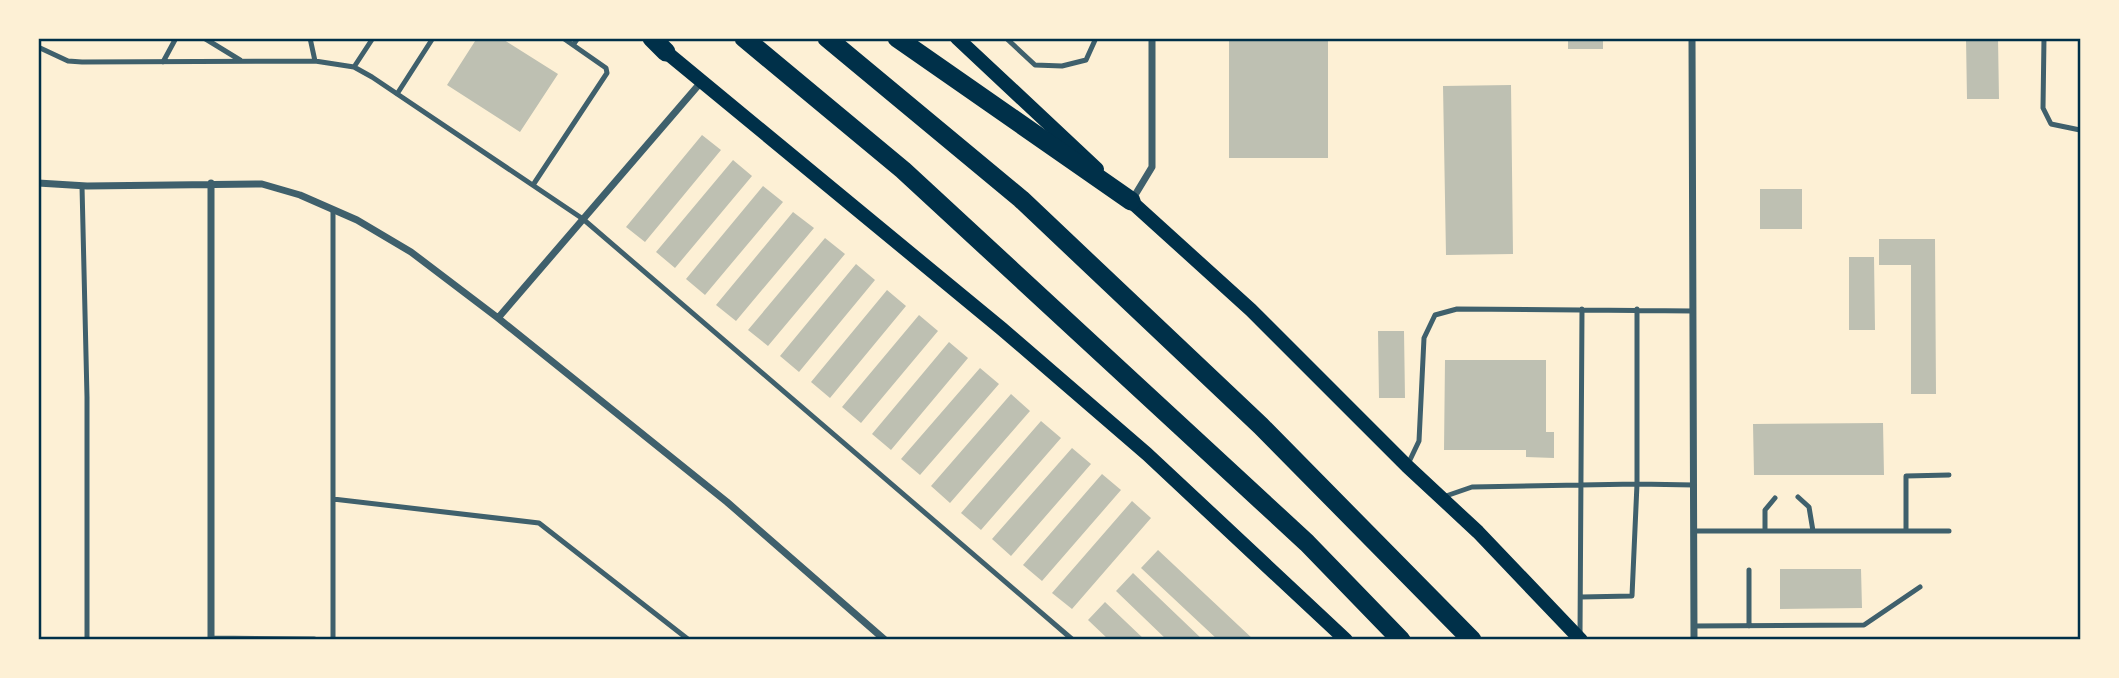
<svg xmlns="http://www.w3.org/2000/svg" width="2119" height="678" viewBox="0 0 2119 678" font-family="'Space Grotesk',sans-serif">
  <style>
    .building { fill: #bec0b2 }
    .lines { fill: none; stroke-linecap: round; stroke-linejoin: round }
    .service { stroke: #3f606c; stroke-width: 5 }
    .minor { stroke: #3f606c; stroke-width: 7 }
    .secondary { stroke: #003049; stroke-width: 14 }
    .motorway { stroke: #003049; stroke-width: 19 }
    .neatline { fill: none; stroke: #003049; stroke-width: 2.5 }
  </style>
  <rect width="100%" height="100%" fill="#fdf0d5"/>
  <path class="building" d="M477,38H501L558,74L520,132L447,85Z
    M1229,38H1328V158H1229Z
    M1568,38H1603V49H1568Z
    M1966,38H1998L1999,99H1967Z
    M1511,85L1513,254L1446,255L1443,86Z
    M702,135L721,150L645,242L626,227Z
    M733,160L752,176L675,268L656,252Z
    M763,186L783,202L705,295L686,279Z
    M1760,189H1802V229H1760Z
    M793,212L814,228L736,321L716,305Z
    M825,238L845,254L768,346L748,330Z
    M1879,239H1935L1936,394H1911V265H1879Z
    M1849,257H1874L1875,330H1849Z
    M856,264L875,280L799,372L780,356Z
    M887,290L906,306L830,398L811,382Z
    M919,315L938,331L861,423L842,407Z
    M1378,331H1404L1405,398H1379Z
    M949,342L968,358L891,450L872,434Z
    M1445,360H1546V432H1554V458L1526,457V450H1444Z
    M980,368L999,384L920,475L901,459Z
    M1011,394L1030,411L950,503L931,486Z
    M1041,421L1061,438L981,530L961,513Z
    M1883,423L1884,475H1754L1753,424Z
    M1072,448L1091,464L1011,556L992,539Z
    M1102,474L1121,490L1042,581L1023,565Z
    M1132,501L1151,518L1072,609L1052,593Z
    M1158,550L1254,640H1218L1141,568Z
    M1780,569H1861L1862,608L1780,609Z
    M1133,573L1203,640H1167L1116,591Z
    M1105,602L1145,640H1109L1088,620Z"/>
  <g class="lines">
    <path class="service" d="M204,38L240,60
      M310,38L315,61
      M563,38L573,45
      M1006,38L1035,65L1062,66L1086,60L1096,38
      M2044,38L2043,108L2051,124L2080,130
      M38,47L68,61L82,62L315,61L354,67L372,77L583,219L1073,640
      M163,62L176,38
      M354,67L373,38
      M397,94L433,38
      M533,185L607,73L606,68L573,45L578,38
      M82,186L87,397V640
      M1637,309V484L1694,485
      M1408,464L1419,441L1424,338L1435,315L1457,309L1693,311
      M1443,497L1472,487L1637,484L1632,596L1581,597
      M1798,497L1809,507L1813,531
      M333,499L539,523L689,640
      M1694,531H1949
      M1765,531V510L1775,498
      M1906,531V476L1949,475
      M1749,570V626
      M1694,626L1864,625L1920,587
      M1580,635L1582,309
      M333,640V210"/>
    <path class="minor" d="M1692,38L1694,640
      M38,183L87,186L262,184L300,195L357,220L411,252L498,318L727,502L885,640
      M1132,200L1152,167V38
      M498,318L702,81
      M211,639L314,640
      M211,640V183"/>
    <path class="secondary" d="M957,38L1097,169
      M660,47L1002,329L1147,454L1346,640
      M1124,195L1251,310L1407,466L1478,532L1581,640"/>
    <path class="motorway" d="M652,38L666,52
      M744,38L903,170L1307,543L1401,640
      M827,38L1021,199L1261,426L1472,640
      M897,38L1131,201"/>
  </g>
  <rect width="2119" height="678" fill="none" stroke="#fdf0d5" stroke-width="80"/>
  <rect x="40" y="40" width="2039" height="598" class="neatline"/>
</svg>
